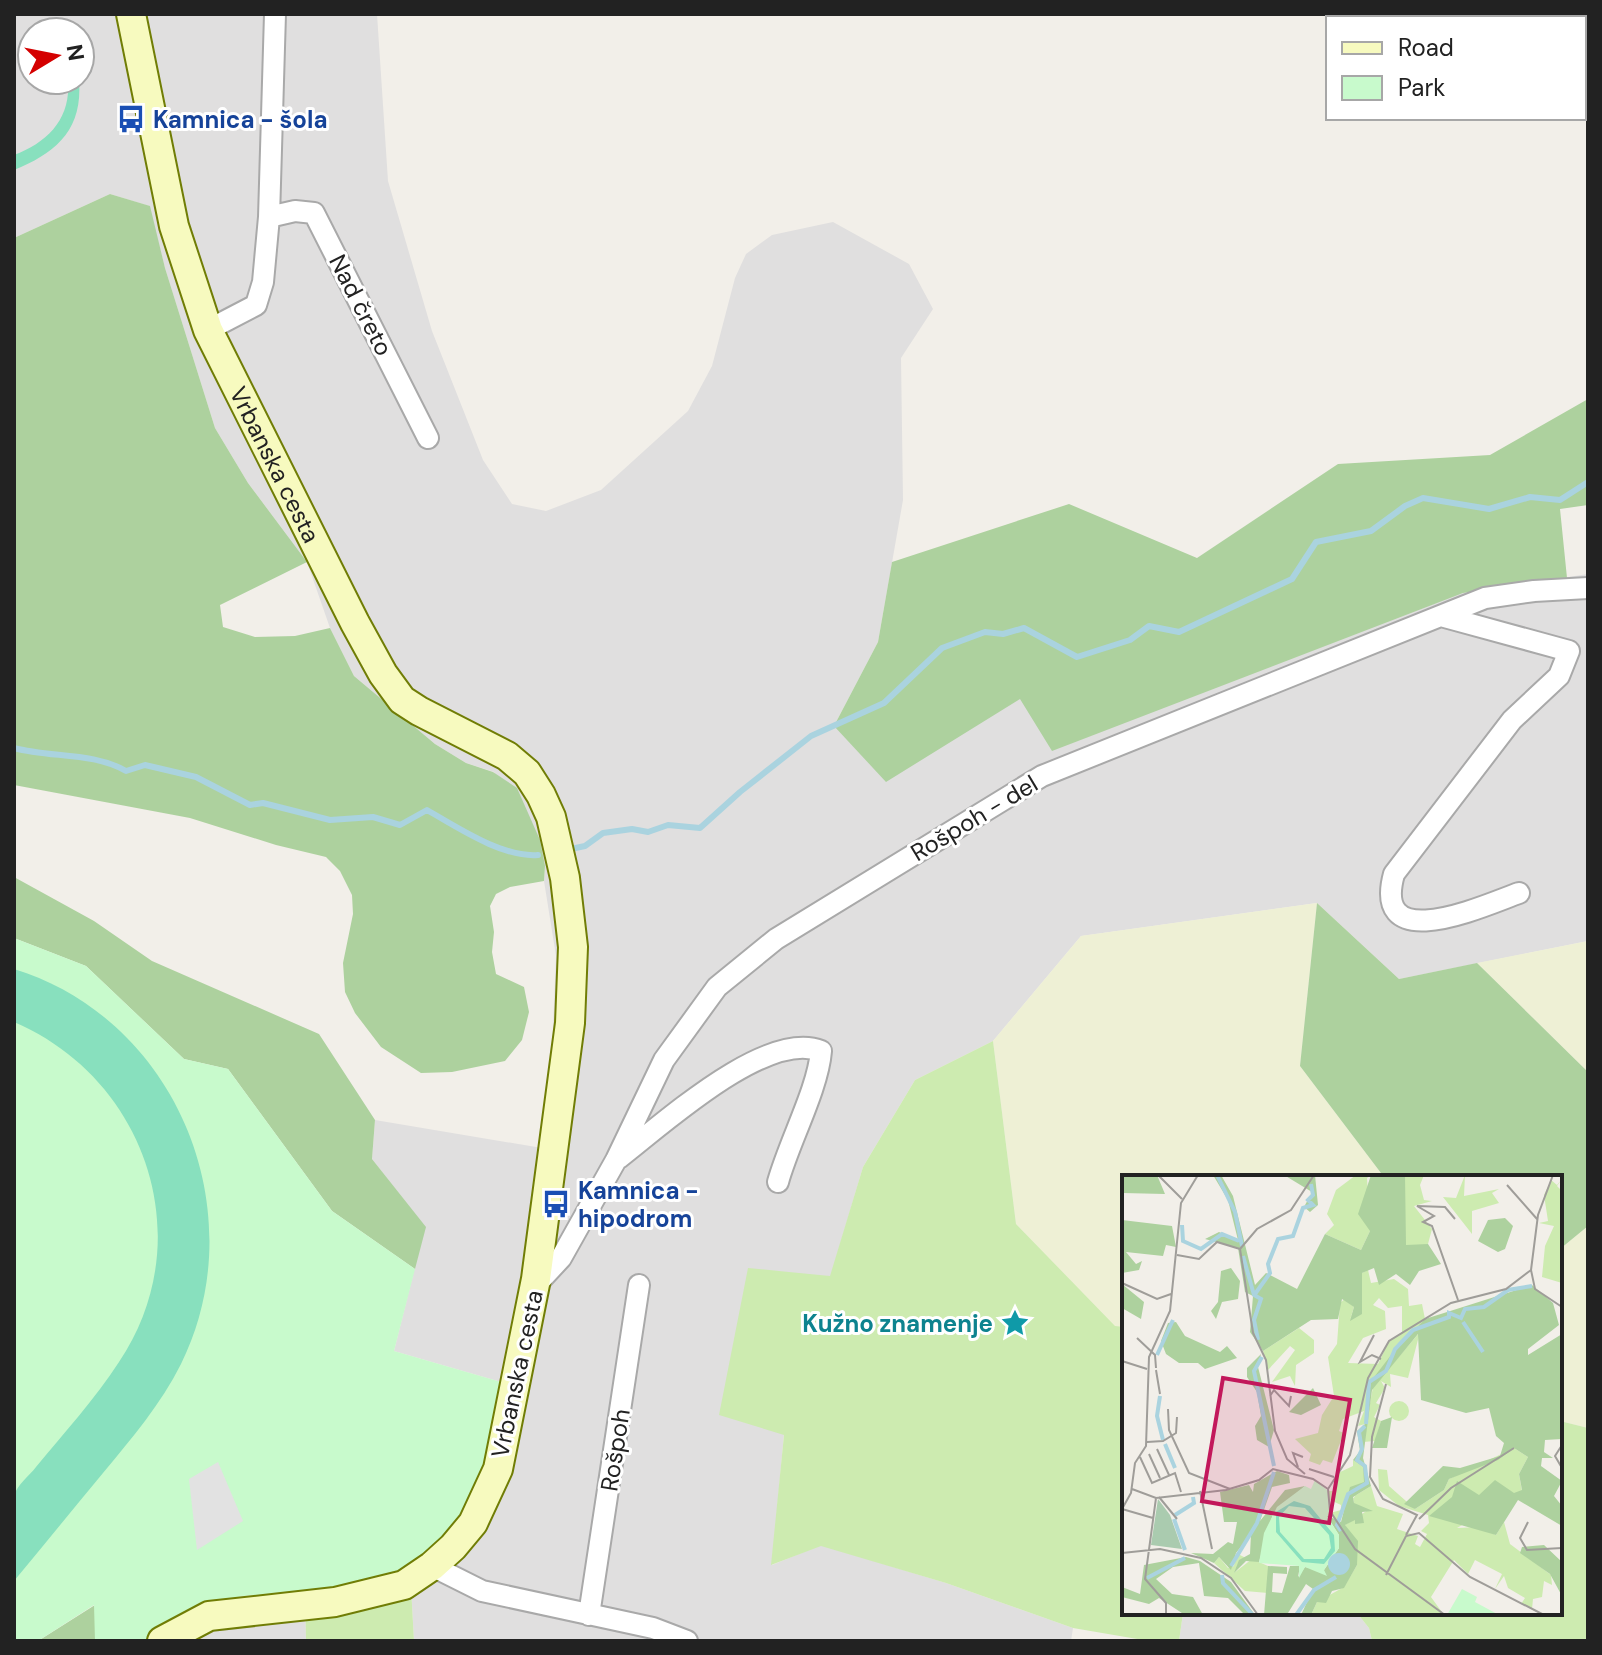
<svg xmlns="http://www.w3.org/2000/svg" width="1602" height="1655" viewBox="0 0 1602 1655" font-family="'DM Sans',sans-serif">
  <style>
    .residential { fill: #e0dfdf; fill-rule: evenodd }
    .farmland { fill: #eef0d5 }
    .grass { fill: #cdebb0 }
    .forest { fill: #add19e }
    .park { fill: #c8facc }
    .pitch { fill: #88e0be }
    .parking { fill: #e2e2e2 }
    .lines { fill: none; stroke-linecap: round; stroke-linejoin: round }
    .stream { stroke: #aad3df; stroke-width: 6 }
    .street-casing { stroke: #a9a9a9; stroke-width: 24 }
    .secondary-casing { stroke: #707d05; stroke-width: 32 }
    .street { stroke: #fff; stroke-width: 20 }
    .secondary { stroke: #f7fabf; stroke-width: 28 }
    .labels { text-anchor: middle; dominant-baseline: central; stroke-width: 6; stroke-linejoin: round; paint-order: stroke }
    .transit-label { font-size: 24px; font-weight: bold; fill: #164399; stroke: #fff; text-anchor: start }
    .street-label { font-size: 24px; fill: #222; stroke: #fff }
    .culture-label { font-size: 24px; font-weight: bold; fill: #0d838f; stroke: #fff; text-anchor: end }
    .inset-river { fill: none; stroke: #aad3df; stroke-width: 4 }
    .inset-road { fill: none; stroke: #9f9d99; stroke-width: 2 }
    .view { fill: #c2185b; fill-opacity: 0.15; stroke: #c2185b; stroke-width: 4 }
    .inset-edge { fill: none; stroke: #222; stroke-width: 4 }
  </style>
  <rect width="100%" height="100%" fill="#f2efe9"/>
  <path class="residential" d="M14,14H377L388,181L432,331L483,460L512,504L546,511L601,490L688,411L712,366L735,278L746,254L772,235L833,222L909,264L933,309L901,358L903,500L878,642L834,726L1020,698L1463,593L1588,574V941L1399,979L1317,903L1081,936L993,1041L915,1080L863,1167L784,1434L772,1565L821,1545L946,1583L1073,1628L1071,1641H414L410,1569L508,1384L394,1351L425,1227L372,1159L375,1120L548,1149L556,956L544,881L545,866L494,772L466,763L435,744L354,676L330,628L307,562L248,483L215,428L165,268L149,206L110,194L14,238ZM32,32H80V80H32Z
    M305,1593L306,1641H146L194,1613L226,1600L242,1596Z
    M1183,1613H1357L1369,1628L1372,1641H1179Z"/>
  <path class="farmland" d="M1317,903L1300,1066L1384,1177H1124V1327H1115L1016,1224L993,1041L1081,936Z
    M1588,941V1072L1477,963Z
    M1588,1226V1428L1560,1421V1249Z"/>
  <path class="grass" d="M993,1041L1016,1224L1115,1326L1124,1327V1613H1183L1179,1641H1149L1073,1628L946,1583L821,1546L771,1565L784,1435L719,1415L748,1268L830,1276L863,1167L915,1080Z
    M1560,1421L1588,1428V1641H1372L1369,1628L1357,1613H1560Z
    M410,1569L414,1641H306L305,1593Z"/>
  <path class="forest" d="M110,194L150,206L165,268L215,428L248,483L307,562L220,605L223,627L255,637L295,636L330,628L354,676L435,744L466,763L493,772L517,788L540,840L545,866L544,881L510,887L496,894L490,906L494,932L492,952L496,974L524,987L529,1012L522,1040L505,1061L452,1072L421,1073L381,1047L355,1013L345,992L343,963L353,914L352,895L340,871L326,857L276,845L190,818L14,785V238Z
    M1588,399V505L1560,509L1567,578L1463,593L1052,751L1020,699L886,782L834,726L878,642L892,562L1069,504L1197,558L1338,464L1490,455Z
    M14,877L94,921L152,961L319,1034L375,1120L372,1159L426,1227L415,1269L332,1211L228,1069L184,1059L86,966L14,938Z
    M1317,903L1399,979L1477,963L1588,1072V1226L1560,1249V1177H1384L1300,1066Z
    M95,1605V1641H38Z"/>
  <path class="park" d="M14,938L86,966L184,1059L228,1069L332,1211L415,1269L394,1351L508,1384L497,1464L461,1519L410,1569L361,1585L305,1593L242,1596L194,1613L146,1641H95L94,1605L38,1641H14Z"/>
  <path class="pitch" d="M68,80H79C83,130 56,153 14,170V155C48,142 71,119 68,80Z
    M14,969C177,1019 256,1212 181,1364C161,1404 132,1438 103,1473C73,1509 44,1545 14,1581C14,1560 14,1540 14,1520C14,1513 12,1503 14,1496C16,1486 30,1475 36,1467C64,1433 95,1399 119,1362C201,1240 147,1079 14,1022Z"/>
  <path class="parking" d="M218,1462L243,1521L197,1550L189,1479Z"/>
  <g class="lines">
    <path class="stream" d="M14,748C51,758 93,752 126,771L145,765L196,777L250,805L263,803L330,820L373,817L400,825L427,810C457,827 503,858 538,855
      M566,850L585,846L603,833L632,829L648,832L668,825L700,828L740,792L811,736L884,703L942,648L985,632L1003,634L1024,628L1077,657L1130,640L1149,626L1179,632L1292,579L1316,542L1371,531L1405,506L1423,498L1489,509L1530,497L1560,500L1588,482"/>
    <defs>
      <path id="street" d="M269,217L295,211L314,213L428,438
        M208,330L256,305L263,282L269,217L275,14
        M1441,616L1569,651L1559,676L1512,720L1394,874C1371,958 1485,905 1519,893
        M619,1158C662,1125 766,1029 821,1051C818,1089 789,1142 778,1182
        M535,1286L561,1258L616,1160L664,1060L717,987L776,939L1042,776L1485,598L1534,591L1588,588
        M432,1566L482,1591L653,1628L687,1641
        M589,1615L639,1285"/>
      <g id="secondary">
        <path id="s1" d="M131,14L174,226L208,330L355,623L383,674L402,700L419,711L507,756L527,773L541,795L551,817L565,878L573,947L570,1023L536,1279L498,1469L473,1523L453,1547L432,1566L404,1585L335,1602L209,1616L162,1641"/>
      </g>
    </defs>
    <use href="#street" class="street-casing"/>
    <use href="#secondary" class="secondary-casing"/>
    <use href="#street" class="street"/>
    <use href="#secondary" class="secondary"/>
  </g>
  <defs>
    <symbol id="bus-bare" viewBox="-9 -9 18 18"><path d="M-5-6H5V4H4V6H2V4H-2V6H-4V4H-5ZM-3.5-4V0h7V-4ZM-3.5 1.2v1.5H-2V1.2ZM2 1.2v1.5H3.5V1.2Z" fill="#1a4fb4" stroke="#fff" stroke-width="2.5" paint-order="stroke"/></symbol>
    <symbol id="sight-bare" viewBox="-9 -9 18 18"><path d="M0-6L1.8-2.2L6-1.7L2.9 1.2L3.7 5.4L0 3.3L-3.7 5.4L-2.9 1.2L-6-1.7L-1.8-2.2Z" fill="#0f9aa8" stroke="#fff" stroke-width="2.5" paint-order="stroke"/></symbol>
  </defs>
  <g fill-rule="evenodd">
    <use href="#bus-bare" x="111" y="99" width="40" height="40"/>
    <use href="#bus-bare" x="536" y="1184" width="40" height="40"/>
    <use href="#sight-bare" x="995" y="1303" width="40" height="40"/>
  </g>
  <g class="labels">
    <g class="transit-label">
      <text x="153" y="119">Kamnica - šola</text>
      <text x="578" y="1190">Kamnica -<tspan x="578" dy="28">hipodrom</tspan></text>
    </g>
    <g class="street-label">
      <text transform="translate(361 305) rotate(63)">Nad čreto</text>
      <text stroke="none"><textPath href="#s1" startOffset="476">Vrbanska cesta</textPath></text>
      <text transform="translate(974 818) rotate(-31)">Rošpoh - del</text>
      <text transform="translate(517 1374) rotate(-78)">Vrbanska cesta</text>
      <text transform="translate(615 1450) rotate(-81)">Rošpoh</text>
    </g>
    <g class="culture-label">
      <text x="993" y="1323">Kužno znamenje</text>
    </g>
  </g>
  <g transform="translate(1122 1175)">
    <rect width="440" height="440" fill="#f2efe9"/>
    <path d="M234,0H249L245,3L248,56L239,75L203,59L212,50L205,39L214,15ZM283,0H302L298,10L302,25L310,26L292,31L310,54L306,69L295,73L284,71L281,60ZM343,0L342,21L377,14L370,18L377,28L350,36V59L321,22L334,23ZM440,4L435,11L440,16V108L420,102L423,71L432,51L417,48L426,46L422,20L429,5L435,10ZM246,95L249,108L272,104L286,114L287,131L300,129L303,144L249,206L243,249L236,251L242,236L221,244L217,256L222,258L210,288L201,285L198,290L187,286L189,279L173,264L196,258L200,240L212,221L206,182L215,169L218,128L224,123L232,132L228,145L239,115L240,98ZM257,123L266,133L280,131V157L267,166L256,189L226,188L241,163L264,154L263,136L251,130ZM177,153L192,165V178L174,190L173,211L168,201L150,207L173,175L168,171L146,195L141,176ZM298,157L286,203L268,199L269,212L259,206L263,213L254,228L258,230L252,242L259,246L253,266L241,267L251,212ZM267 236a10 10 0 1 1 20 0a10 10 0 1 1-20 0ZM392,273L406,282L397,299L400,316L335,353L356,352L374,360L382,347L388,369L429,400L430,410L422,406L420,422L411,424L410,434L399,429L403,423L386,413L382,401L373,414L380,399L353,385L346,399L332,385L309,422L322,440H189L195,427L222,412L235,390L223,350L246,335L232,329L231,322L249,311L255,331L281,339L275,354L296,361L293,369L298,372L305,359L299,356L307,348L306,340L277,331L257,315L256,294L265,295L267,311L293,334L322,315L327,304ZM231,285L241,292L243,307L214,348L208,338L219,335V330L206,324V316H214L216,298L231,291ZM114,378L124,383L112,398L130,384L146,391V418L123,416L92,388L97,382L106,393L112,391Z" fill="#cdebb0" fill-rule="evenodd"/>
    <path d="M0,0H35L43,19L1,18L0,35ZM91,0H99L111,21L133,110L144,98L175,114L203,59L239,75L248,56L236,39L249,0H283L284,70L306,69L319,89L297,96L288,110L274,99L257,110L252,93L240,98V139L228,146L232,132L220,124L216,144L189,145L141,176L128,157L131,121L123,117L116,73L83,64L97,57L116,65L106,25ZM162,0H193L196,30L188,37L182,32L190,17ZM383,43L391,51L383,74L376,77L356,66L366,45ZM0,45L50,51L54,72L44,70L41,81L4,77L14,89L20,86L17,95L0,98ZM109,93L118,106L116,124L100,127L94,144L89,136L96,127L99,96ZM0,109L22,127L19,144L0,133ZM410,110L431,128L437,150L406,174V180L440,159V264L423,265L422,277L431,283H420L419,291L440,306L432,321L440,331V351L396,325L374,360L307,341L330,322L335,306L357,320L373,305L392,318L400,315L397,299L406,282L392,273L376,285L327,304L322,315L293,334L282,329L321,291L338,293L378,281L382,268L374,261L367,233L344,238L299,225L296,159L250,215L241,283L249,311L231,322L232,328L251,336L240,337L242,348L233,349V345L223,350L236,366L235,390L222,413L210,416L204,428L195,427L189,440H179L191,414L184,409L166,438L142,440L146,391L165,392V399L151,398L150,417L160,418L168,391H178L176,402L183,392L202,395L217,373V360L204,340L219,347L228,312L242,307L241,292L231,285L238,276L235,256L243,249L249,206L273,175L303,144ZM54,147L63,161L98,177L105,171L115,183L83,194L76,188H57L44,179L39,166L46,148ZM139,179L136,192L152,255L147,272L135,265L133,251L139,241L135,217L125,202V193ZM191,213L199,230L179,240L167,237ZM270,242L265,273H250L259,246ZM155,296L167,300L168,308L150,312L138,346L163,315L183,311L151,339L137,387L124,386L112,398L117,385L128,379L129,359L114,378L109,395L97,382L92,388L69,378L91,379L106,367L111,369L115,347H102L98,317L127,310L131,317L132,309ZM422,370L440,387V421L428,399L398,378L400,372ZM64,382L78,386L109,407L133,440H123L106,423L82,421L77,388L51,392L34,404L50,419L71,422L81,440H63L37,423L27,429L0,422V412L18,419L22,390Z" fill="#add19e"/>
    <path d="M36,324L48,340L60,374L29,370Z" fill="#aacbaf"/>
    <path d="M193,305L206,316L210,341H205L217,360V373L202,395L205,401L183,392L177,403V391L137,388L142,358L155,332L183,311L189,314ZM340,414L355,422L353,427L377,440H325Z" fill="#c8facc"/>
    <path d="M172,326L188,331L212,360L213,376L202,389L180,387L154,357V337ZM167,331L183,333L207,360L209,373L202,384H182L158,357L157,342Z" fill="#88e0be" fill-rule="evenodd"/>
    <path d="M206 389a11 11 0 1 1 22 0a11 11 0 1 1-22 0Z" fill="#aad3df"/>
    <path class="inset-river" d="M95,0L113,37L120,71M60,50L61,66L79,74L100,59L117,66M121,81L132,120L139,124L132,145L136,165M133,119L148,98L146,89L156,64L171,61L181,33L191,30L186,25L191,20L189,9M341,147L361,177M35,180L51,145M140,182L132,196L152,291M38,221L35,241L41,265M244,249L247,207L264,196L273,174L291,155L327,142V138L339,143L343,134L362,132L386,115L410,111M43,269L53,293M53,340L72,328L71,322M52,344L63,375M219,356L215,350L226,319L245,308L243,291L235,285L240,274L237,257L243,251M109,391L135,348L152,297M100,400L101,408L131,440M25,403L63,383M174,440L192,415L214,402"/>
    <path class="inset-road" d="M36,0L60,24M431,0L416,40L409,95L413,114L440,132M385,10L415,44M333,44L323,32L295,31L312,41L301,47L310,51L336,125M118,74L131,158L144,185L153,256L165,284L183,299M118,74L135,54L169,35L192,0M55,80L77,84L95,67L118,74M0,108L35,124L49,119M252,160L238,187L250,180L259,184M15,163L33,180L34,193M0,186L25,194M34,195L38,219M264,209L250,262L248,302L261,324L295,340L284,360M148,221L152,215L167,231L169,221M46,234L47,255L67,298L108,314M25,267L41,266L54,258L55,242M440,270L433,281L440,293M35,274L47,300M27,279L38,303M18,282L30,308L53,298L59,317M176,292L171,278L181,282M187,294L212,302M10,314L34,323L104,315L137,305L151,294L191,304L206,314L208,336L233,374L323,440M206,314L228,280L246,203L267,166L329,128L384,114L409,95M78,316L90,374M37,322L55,344M34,323L23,404L44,428V440M0,334L9,318L13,288L24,271L27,182L48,136L59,28L76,0M0,334L31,343M297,344L329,313L392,273M406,347L398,363L405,375L440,373M0,378L38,374L79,383L109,403L136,440M264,400L284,361L297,358L348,402L422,440"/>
    <path class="view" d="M101,203L228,225L207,348L80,326Z"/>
    <rect width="440" height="440" class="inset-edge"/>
  </g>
  <rect width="1602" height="1655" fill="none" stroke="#222222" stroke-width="32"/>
  <rect x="1326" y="16" width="260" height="104" fill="#ffffff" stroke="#a7a7a7" stroke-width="2"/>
  <rect x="1342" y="42" width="40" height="12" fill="#f7fabf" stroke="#a7a7a7" stroke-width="2"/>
  <text x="1398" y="56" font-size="24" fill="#222222">Road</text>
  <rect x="1342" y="76" width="40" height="24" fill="#c8facc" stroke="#a7a7a7" stroke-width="2"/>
  <text x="1398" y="96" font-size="24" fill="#222222">Park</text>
  <g transform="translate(56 56) rotate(80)"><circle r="38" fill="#ffffff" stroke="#a7a7a7" stroke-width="2"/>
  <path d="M0-6L14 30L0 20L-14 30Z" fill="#d40000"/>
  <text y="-12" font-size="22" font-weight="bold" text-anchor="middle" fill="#222222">N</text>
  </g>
</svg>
